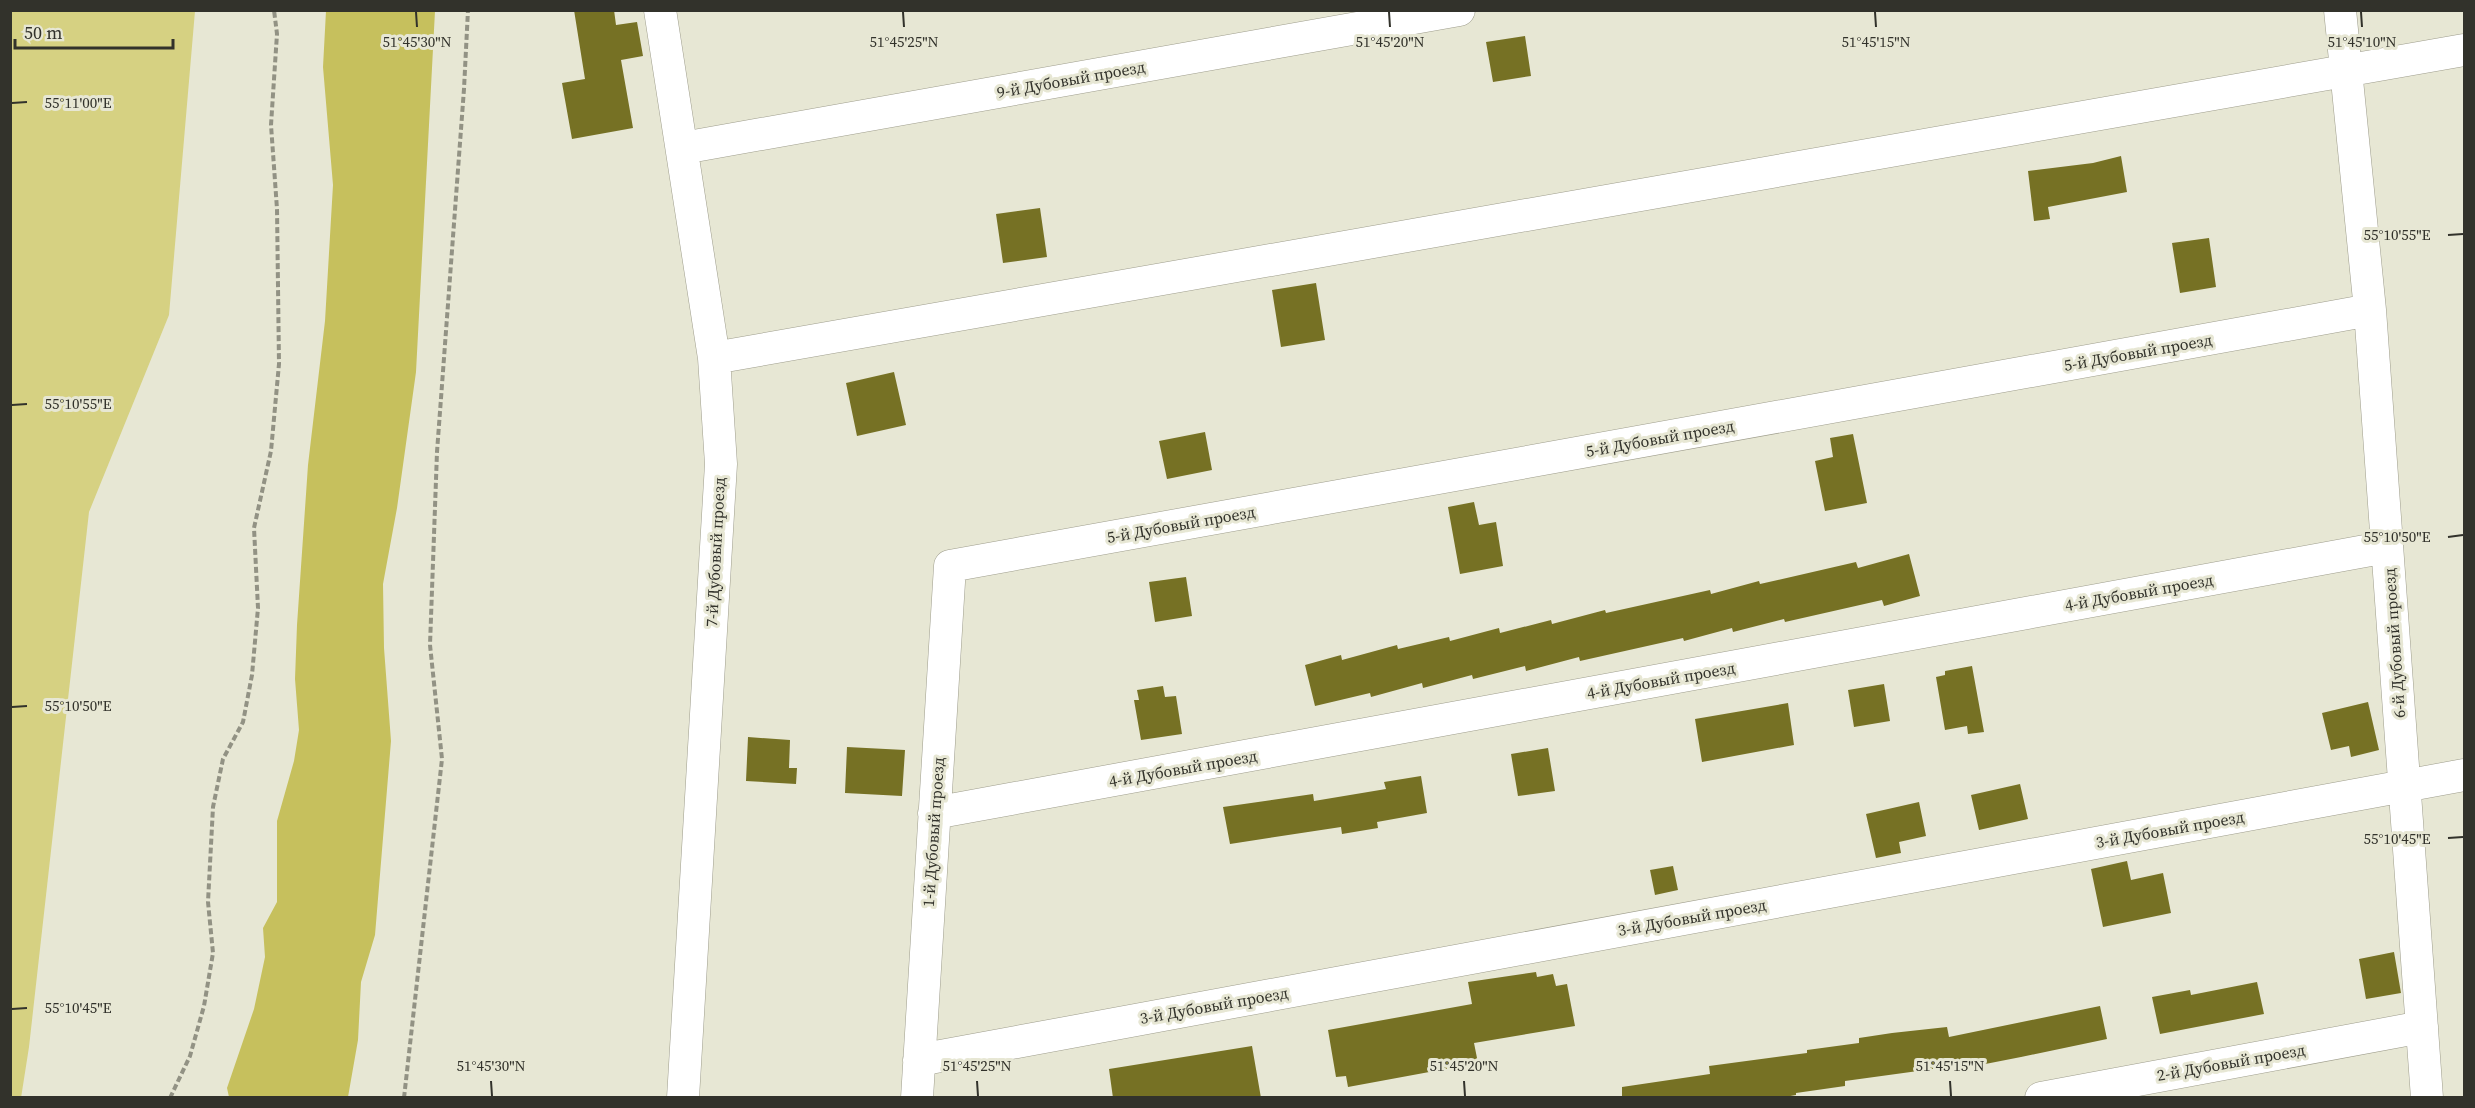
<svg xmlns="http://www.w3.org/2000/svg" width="2475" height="1108" viewBox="0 0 2475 1108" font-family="'Source Serif 4',serif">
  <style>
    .green { fill: #d6d182 }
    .water { fill: #c6c05d }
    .building { fill: #767124 }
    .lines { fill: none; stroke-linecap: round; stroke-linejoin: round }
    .minor-casing { stroke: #9e9d8c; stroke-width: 33 }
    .path { stroke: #929284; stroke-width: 4; stroke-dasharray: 6 3; stroke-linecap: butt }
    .minor { stroke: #fff; stroke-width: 32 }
    .ticks { fill: none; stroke: #32322b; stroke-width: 2 }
    .labels { text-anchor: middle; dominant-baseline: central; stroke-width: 6; stroke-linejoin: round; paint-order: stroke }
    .street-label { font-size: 16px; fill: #32322b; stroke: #e7e7d4 }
    .ticks-label { font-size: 15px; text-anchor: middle; fill: #32322b; stroke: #e7e7d4; stroke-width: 6; stroke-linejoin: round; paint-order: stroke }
  </style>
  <rect width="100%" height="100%" fill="#e7e7d4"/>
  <path class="green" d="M10,11H195L169,315L89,512L29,1047L21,1098L10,1097Z"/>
  <path class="water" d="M326,11H435L416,372L397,508L383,584L384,648L391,741L375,935L361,982L358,1040L348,1097H229L227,1088L254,1009L265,957L263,928L277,902V821L294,761L299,730L295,679L297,625L308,465L325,321L333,185L323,67Z"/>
  <path class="building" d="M574,10H614L616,25L637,22L643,56L621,60L633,128L572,139L562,83L585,79Z
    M1525,36L1531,76L1493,82L1486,42Z
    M2121,156L2127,192L2048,207L2050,219L2034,221L2028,171L2093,163Z
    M1040,208L1047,257L1003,263L996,214Z
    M2209,238L2216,287L2180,293L2172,243Z
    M1316,283L1325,340L1281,347L1272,290Z
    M894,372L906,425L857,436L846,383Z
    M1205,432L1212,470L1167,479L1159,441Z
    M1853,434L1867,503L1825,511L1815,461L1833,457L1830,438Z
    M1474,502L1479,525L1496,522L1503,566L1460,574L1448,507Z
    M1909,554L1920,596L1884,606L1882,600L1785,622L1784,619L1733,632L1732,628L1684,641L1683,638L1580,661L1579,657L1526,671L1525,666L1473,679L1472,675L1423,688L1422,683L1371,697L1370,693L1315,706L1305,665L1341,655L1342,660L1397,645L1398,649L1449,637L1450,641L1499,628L1500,633L1551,620L1552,624L1605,610L1606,613L1710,590L1711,594L1759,581L1760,584L1856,562L1858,568Z
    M1186,577L1192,616L1155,622L1149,582Z
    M1972,666L1984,732L1968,734L1967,726L1945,730L1936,677L1945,675V671Z
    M1884,684L1890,721L1854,727L1848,690Z
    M1163,686L1165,697L1176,696L1182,734L1141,740L1134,700H1139L1137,690Z
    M2368,702L2379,750L2351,757L2349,746L2331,750L2322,713Z
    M1788,703L1794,745L1702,762L1695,719Z
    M748,737L790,740L789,768H797L796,784L746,781Z
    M847,747L905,750L902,796L845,793Z
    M1548,748L1555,791L1518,796L1511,754Z
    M1421,776L1427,813L1377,822L1378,828L1342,834L1341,827L1230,844L1223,807L1313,794L1314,801L1386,789L1384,782Z
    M2020,784L2028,819L1979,830L1971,795Z
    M1919,802L1926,836L1899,842L1901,853L1876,858L1866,814Z
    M2127,861L2131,880L2163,873L2171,913L2103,927L2091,869Z
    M1673,866L1678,890L1655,895L1650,870Z
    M2394,952L2401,993L2366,999L2359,959Z
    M1536,972L1537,977L1553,974L1556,986L1567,984L1575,1026L1474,1043L1478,1063L1348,1087L1346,1076L1336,1077L1328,1030L1472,1004L1468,982Z
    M2257,982L2264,1014L2160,1034L2152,997L2190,990L2191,995Z
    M2100,1006L2107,1039L2021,1057L1970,1067L1969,1064L1845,1081V1086L1796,1093V1095L1779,1098H1622V1087L1710,1074L1709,1066L1807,1053V1050L1859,1043V1038L1892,1033L1947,1027L1949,1037Z
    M1252,1046L1261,1098H1113L1109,1069Z"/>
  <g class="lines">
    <defs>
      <path id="minor" d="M660,10L714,358L721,464L683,1098
        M2340,10L2370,310L2427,1098
        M683,148L1459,10
        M714,358L2464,50
        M934,813L2387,547
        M919,1060L2464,775
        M917,1098L950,566L2370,310
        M2041,1098L2422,1027"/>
    </defs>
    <use href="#minor" class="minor-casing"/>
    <path class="path" d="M170,1098L190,1056L204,1006L213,953L208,902L213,807L223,759L243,722L252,675L258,608L254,528L271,451L279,364L277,209L271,125L277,34L274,10
      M404,1098L442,759L430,645L437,452L464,89L468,10"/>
    <use href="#minor" class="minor"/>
  </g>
  <path class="ticks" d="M416,12L417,27M903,12L904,27M1389,12L1390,27M1875,12L1876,27M2361,12L2362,27M12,103L27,102M2448,235L2463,234M12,405L27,404M2448,537L2463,535M12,707L27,706M2448,838L2463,837M12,1009L27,1008M491,1081L492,1096M977,1081L978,1096M1464,1081L1465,1096M1950,1081L1951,1096"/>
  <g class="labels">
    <g class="street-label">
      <text transform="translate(1071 79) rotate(-10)">9-й Дубовый проезд</text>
      <text transform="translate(2138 352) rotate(-10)">5-й Дубовый проезд</text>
      <text transform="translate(1660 438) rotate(-10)">5-й Дубовый проезд</text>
      <text transform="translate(1181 524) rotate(-10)">5-й Дубовый проезд</text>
      <text transform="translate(715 552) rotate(-87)">7-й Дубовый проезд</text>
      <text transform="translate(2139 592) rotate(-10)">4-й Дубовый проезд</text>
      <text transform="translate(2394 643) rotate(-94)">6-й Дубовый проезд</text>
      <text transform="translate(1661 680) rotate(-10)">4-й Дубовый проезд</text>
      <text transform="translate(1183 768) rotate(-10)">4-й Дубовый проезд</text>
      <text transform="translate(2170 829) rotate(-10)">3-й Дубовый проезд</text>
      <text transform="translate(933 832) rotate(-86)">1-й Дубовый проезд</text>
      <text transform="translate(1692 917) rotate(-10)">3-й Дубовый проезд</text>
      <text transform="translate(1214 1005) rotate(-10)">3-й Дубовый проезд</text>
      <text transform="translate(2231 1062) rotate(-10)">2-й Дубовый проезд</text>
    </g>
  </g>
  <g class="ticks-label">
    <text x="417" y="47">51°45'30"N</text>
    <text x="904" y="47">51°45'25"N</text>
    <text x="1390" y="47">51°45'20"N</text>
    <text x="1876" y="47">51°45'15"N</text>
    <text x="2362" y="47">51°45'10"N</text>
    <text x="78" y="108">55°11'00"E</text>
    <text x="2397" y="240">55°10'55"E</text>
    <text x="78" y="409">55°10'55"E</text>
    <text x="2397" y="542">55°10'50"E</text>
    <text x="78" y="711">55°10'50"E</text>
    <text x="2397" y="844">55°10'45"E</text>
    <text x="78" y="1013">55°10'45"E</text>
    <text x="491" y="1071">51°45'30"N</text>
    <text x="977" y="1071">51°45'25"N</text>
    <text x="1464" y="1071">51°45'20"N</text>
    <text x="1950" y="1071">51°45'15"N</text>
  </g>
  <rect width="2475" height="1108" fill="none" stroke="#32322b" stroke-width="24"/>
  <path d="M15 39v9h158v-9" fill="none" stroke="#32322b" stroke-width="3"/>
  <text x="24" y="39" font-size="18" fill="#32322b" stroke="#e7e7d4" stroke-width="4.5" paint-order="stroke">50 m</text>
</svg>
